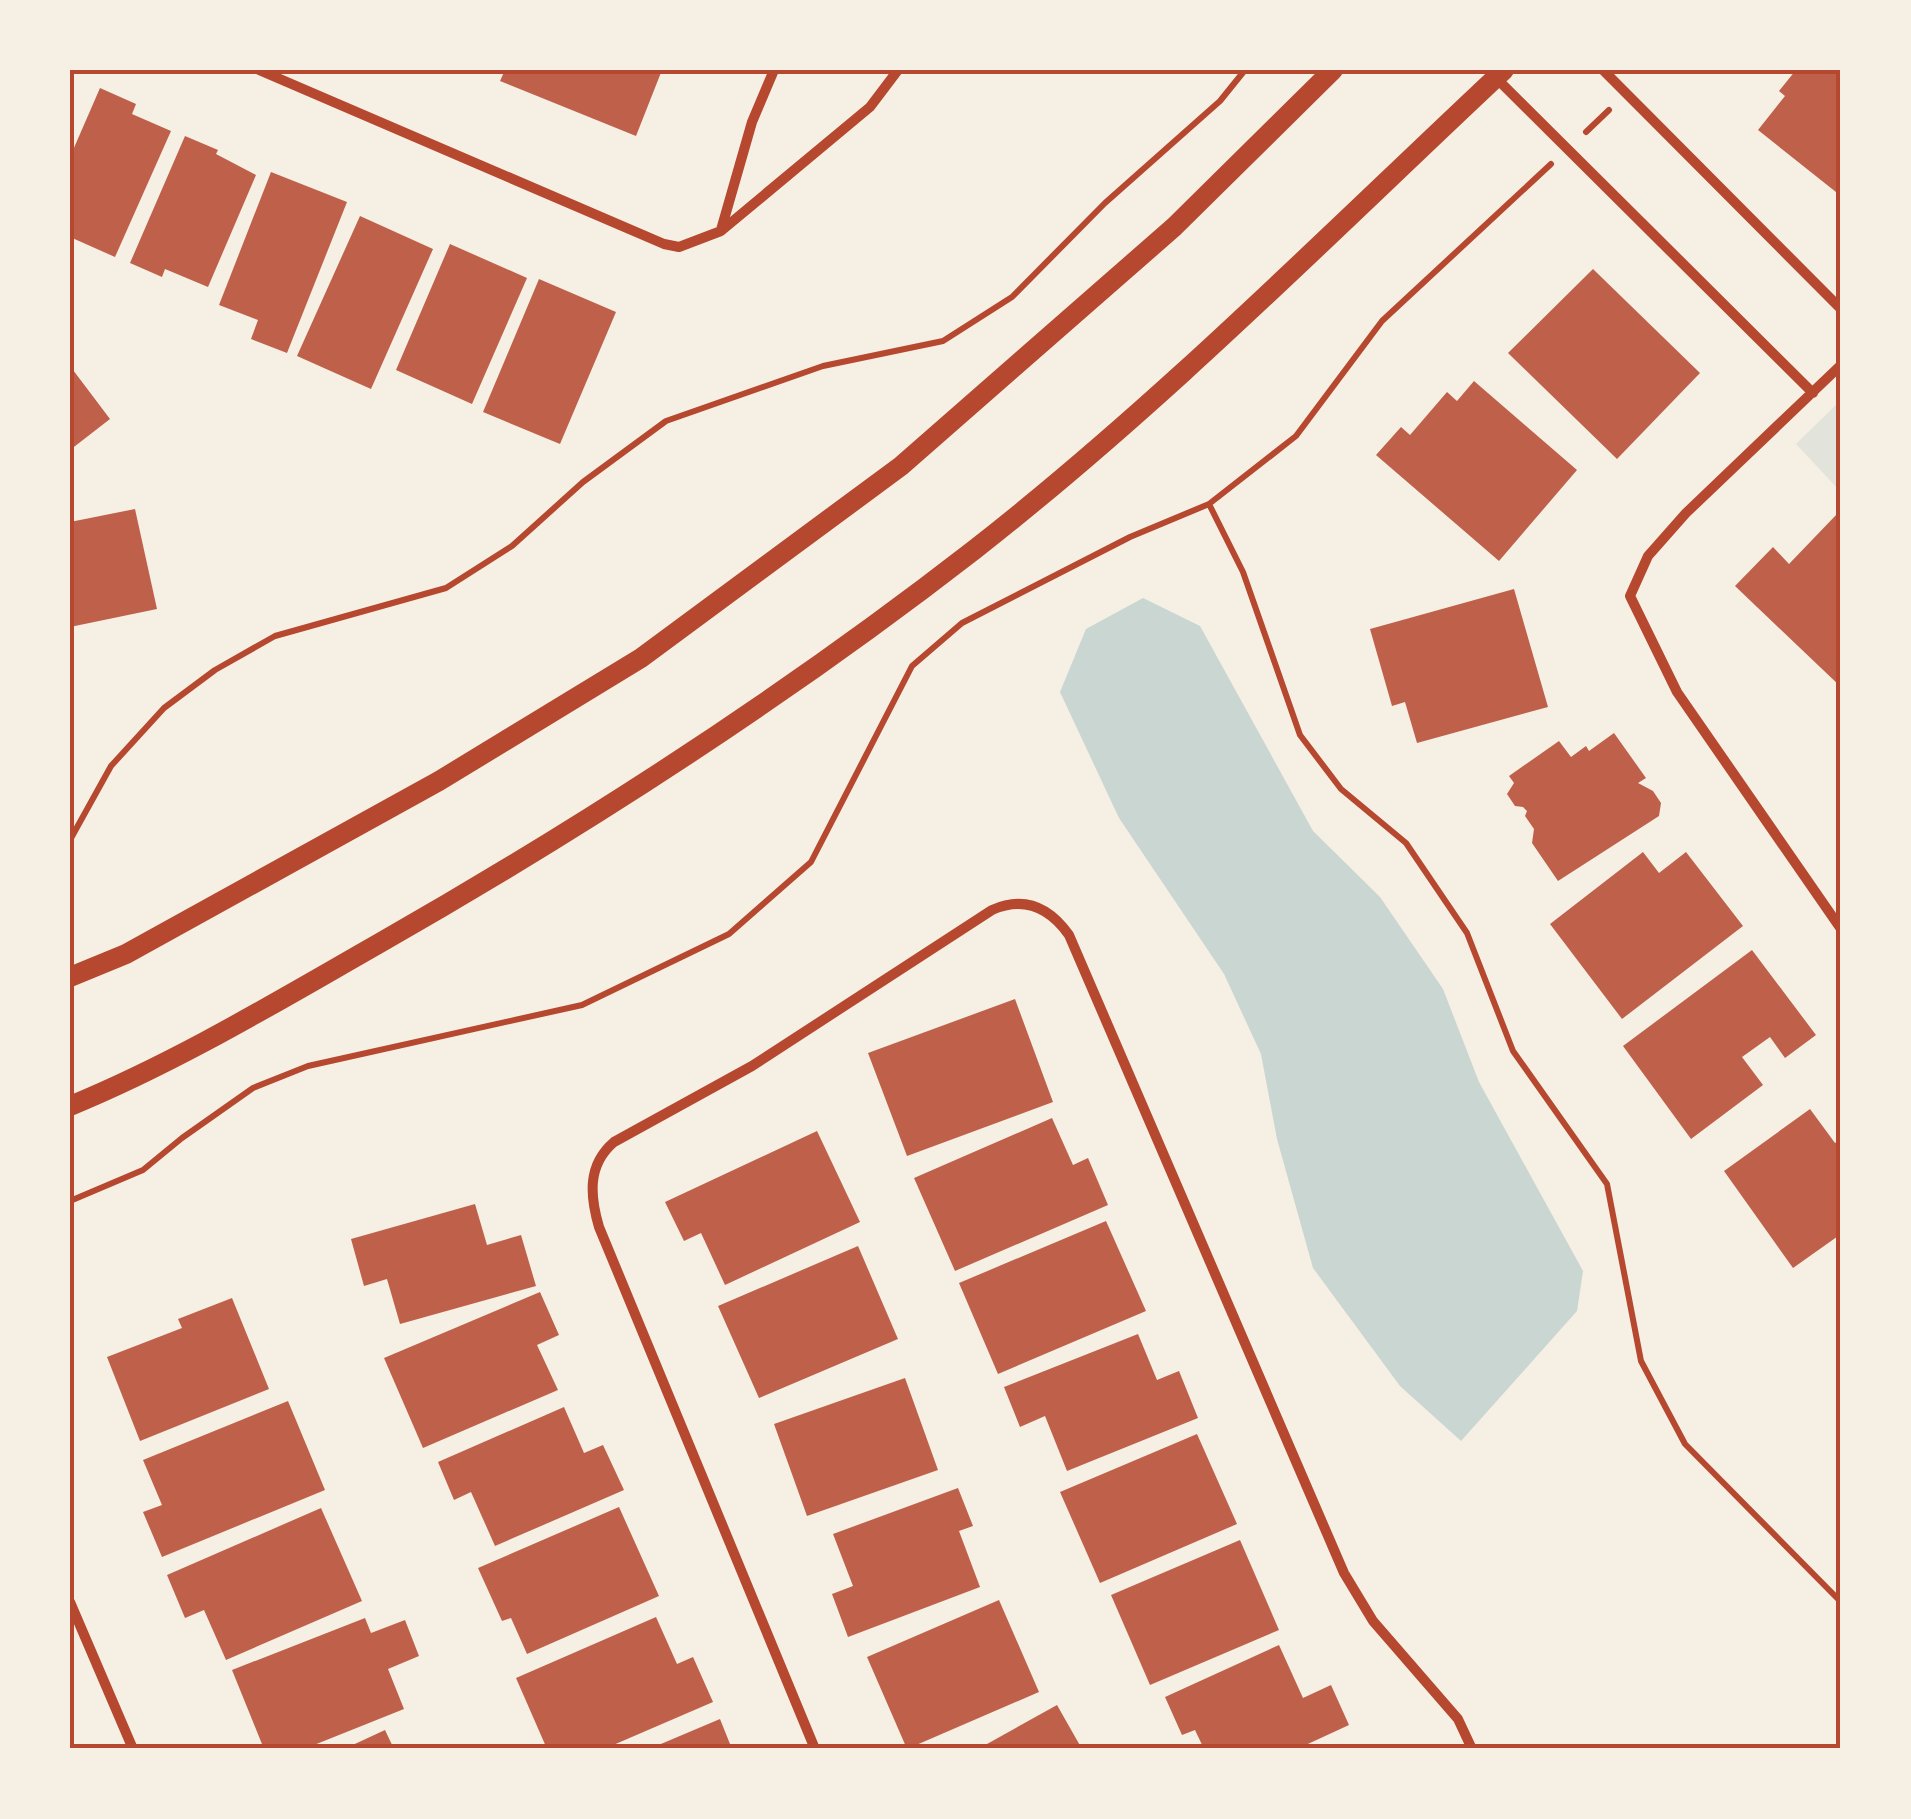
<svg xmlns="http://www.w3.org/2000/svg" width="1911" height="1819" viewBox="0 0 1911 1819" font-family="'Titillium Web',sans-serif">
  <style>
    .green { fill: #e2e4dc }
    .water { fill: #c9d6d2 }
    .building { fill: #bf614a }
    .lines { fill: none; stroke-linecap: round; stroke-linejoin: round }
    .path { stroke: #b5482f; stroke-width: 6 }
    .minor { stroke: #b5482f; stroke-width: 10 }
    .secondary { stroke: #b5482f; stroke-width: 20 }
    .neatline { fill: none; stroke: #b5482f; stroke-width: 4 }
  </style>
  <rect width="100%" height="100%" fill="#f6efe4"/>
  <path class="green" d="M1841,400V492L1796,444Z"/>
  <path class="water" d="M1143,598L1200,626L1313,831L1380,897L1443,989L1479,1082L1583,1271L1577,1311L1461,1441L1400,1386L1313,1268L1277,1139L1261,1054L1224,974L1119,818L1060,692L1086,629Z"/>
  <path class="building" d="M505,70H662L636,136L500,81Z
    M1796,70H1841V196L1758,130L1785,96L1779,91Z
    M100,88L136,104L132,114L171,131L115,257L70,237V157Z
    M185,136L218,150L216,154L256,175L208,287L165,269L162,277L130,263Z
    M271,172L347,202L287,353L251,339L258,320L219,305Z
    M360,216L433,249L371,389L297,356Z
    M450,244L527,278L472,404L396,370Z
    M1593,269L1700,373L1617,459L1508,353Z
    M539,279L616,312L560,444L483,412Z
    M70,366L110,419L70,450Z
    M1474,381L1577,470L1499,561L1376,455L1401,427L1410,435L1447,392L1457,401Z
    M135,509L157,609L70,627V522Z
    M1837,514L1841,518V687L1735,586L1773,547L1789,564Z
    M1514,589L1548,707L1417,743L1405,702L1392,706L1370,629Z
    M1614,733L1646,778L1638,783L1653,791L1661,803L1659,816L1558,881L1532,843L1534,829L1525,816L1527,811L1523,807L1515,806L1507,794L1514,783L1509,776L1559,741L1571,757L1586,746L1589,751Z
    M1643,852L1659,873L1686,852L1743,926L1622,1019L1550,924Z
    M1752,950L1816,1035L1785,1058L1770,1037L1742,1057L1763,1085L1691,1139L1623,1046Z
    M1015,999L1053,1102L907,1156L868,1053Z
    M1810,1109L1835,1143L1841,1139V1234L1793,1268L1724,1171Z
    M1052,1118L1073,1165L1088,1158L1108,1205L955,1271L914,1178Z
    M817,1131L860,1222L725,1285L701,1233L684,1241L665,1202Z
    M475,1204L487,1245L521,1235L536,1286L400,1324L387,1279L364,1286L351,1239Z
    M1106,1221L1146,1311L998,1374L959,1283Z
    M858,1246L898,1339L759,1398L718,1306Z
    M540,1292L559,1335L537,1345L558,1390L423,1448L384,1358Z
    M232,1298L269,1389L140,1441L107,1357L182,1328L178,1319Z
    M1138,1334L1157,1380L1179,1371L1198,1418L1067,1471L1045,1416L1020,1427L1004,1387Z
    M905,1378L938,1470L807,1516L774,1424Z
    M288,1401L325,1490L162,1557L143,1512L162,1505L143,1460Z
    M564,1407L584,1453L603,1445L624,1490L495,1546L471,1492L454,1500L438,1462Z
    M1197,1434L1237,1524L1100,1583L1060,1492Z
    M958,1488L973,1526L959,1531L980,1587L848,1637L832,1594L853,1586L833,1534Z
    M619,1507L659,1596L527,1654L511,1618L502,1621L478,1568Z
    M321,1508L362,1601L226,1660L204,1610L185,1618L167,1575Z
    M1240,1540L1279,1630L1150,1685L1111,1595Z
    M999,1600L1039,1692L907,1749L867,1657Z
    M656,1617L677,1664L693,1657L713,1702L604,1749H547L516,1678Z
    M365,1618L371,1633L405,1620L419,1656L388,1669L404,1709L304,1749H264L232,1670Z
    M1279,1645L1303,1698L1331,1685L1349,1725L1297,1749H1204L1195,1730L1182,1735L1165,1697Z
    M1057,1705L1082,1749H978Z
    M720,1719L732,1749H649Z
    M385,1730L394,1749H344Z"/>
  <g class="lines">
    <path class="path" d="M1586,132L1609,110
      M1209,504L1243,572L1300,735L1341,789L1406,843L1467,933L1513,1051L1607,1184L1641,1361L1685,1444L1841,1602
      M70,840L111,766L164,708L215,670L275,636L446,588L512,546L583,482L666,421L823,366L943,341L1012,297L1105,203L1220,101L1245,70
      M70,1201L143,1170L182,1138L253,1088L308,1066L582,1005L729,934L811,862L912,666L962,623L1130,537L1209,504L1296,436L1382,321L1551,164"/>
    <path class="minor" d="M259,70L664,244L679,247L721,231L870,107L898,70
      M1488,70L1813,393
      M1603,70L1841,309
      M721,230L752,122L774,70
      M1841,365L1686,513L1648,556L1630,596L1677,692L1841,929
      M70,1602L133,1749
      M815,1749L599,1227C590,1196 587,1165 614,1142L752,1066L992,910C1024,896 1049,907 1069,935L1344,1573L1373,1621L1458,1719L1472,1749"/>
    <path class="secondary" d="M70,977L126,954L439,781L641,658L901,466L1174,227L1333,70
      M70,1106C177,1062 278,1001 378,944C585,826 786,696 974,550C1162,403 1330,233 1504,70"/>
  </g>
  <rect width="1911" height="1819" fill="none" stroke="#f6efe4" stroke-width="145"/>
  <rect x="72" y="72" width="1766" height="1674" class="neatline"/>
</svg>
